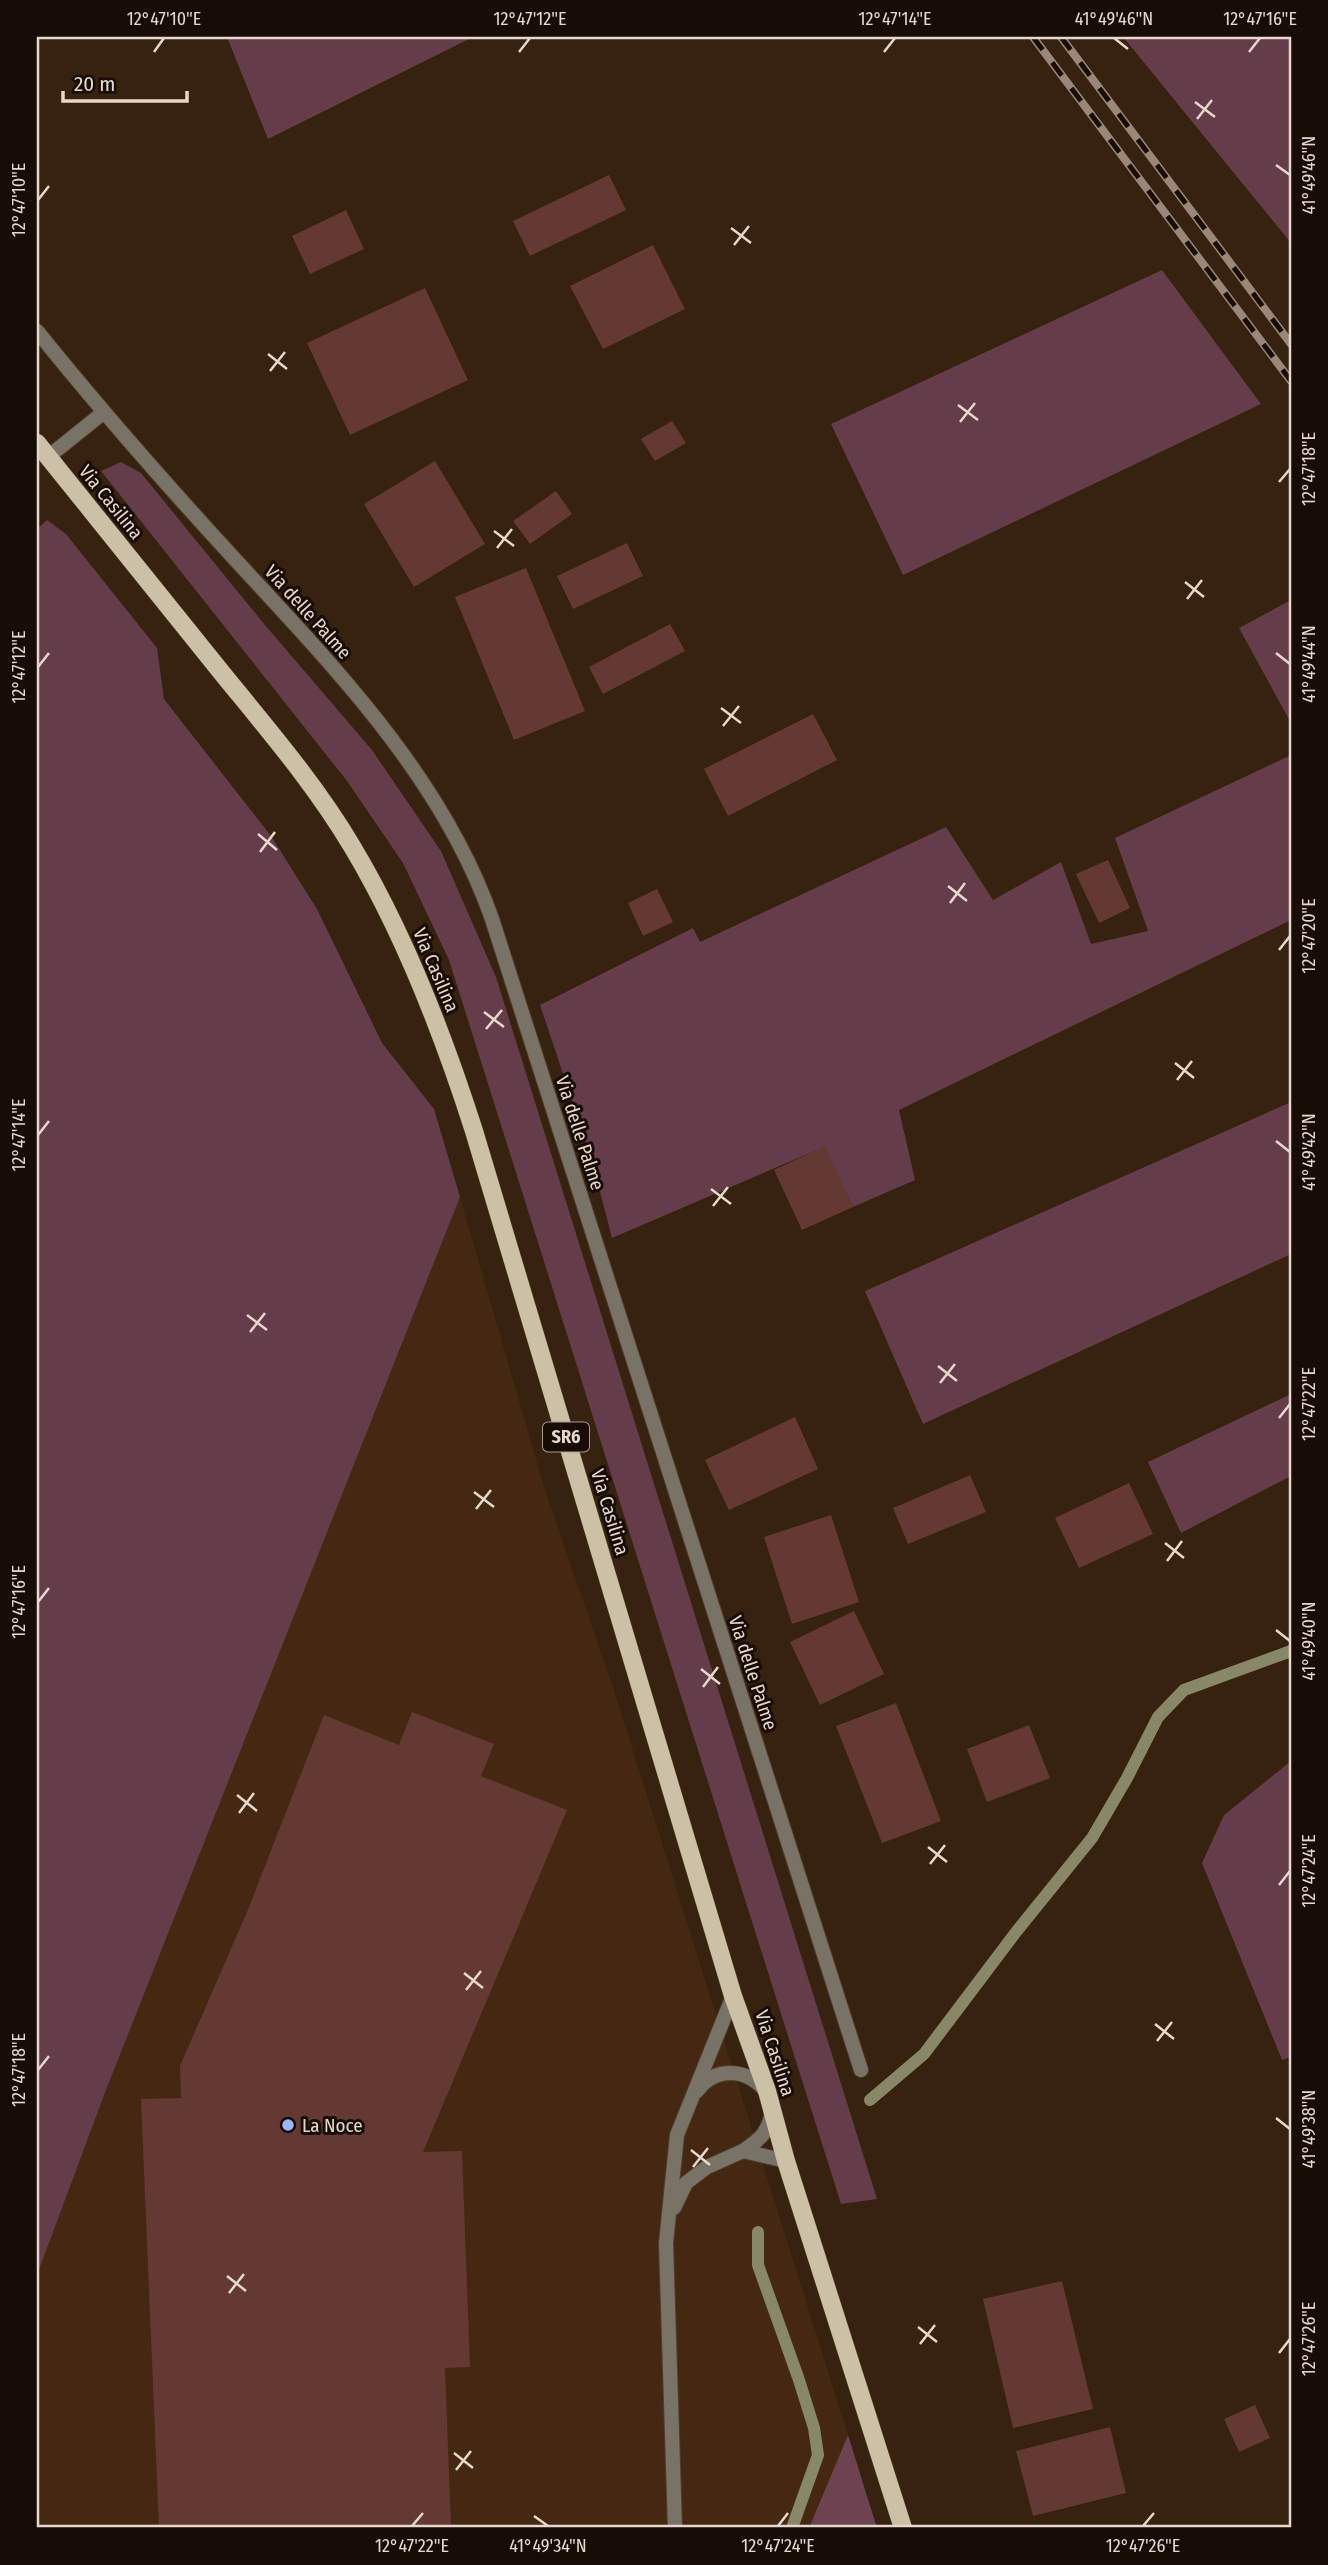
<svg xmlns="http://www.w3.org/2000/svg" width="1328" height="2565" viewBox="0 0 1328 2565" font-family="'Fira Sans Condensed',sans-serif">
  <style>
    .built { fill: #442812 }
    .green { fill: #653c49 }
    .forest { fill: #6e4351 }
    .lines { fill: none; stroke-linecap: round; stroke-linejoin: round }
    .stream { stroke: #888868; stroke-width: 12 }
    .building { fill: #643933 }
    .minor-casing { stroke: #533e2d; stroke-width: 16 }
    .primary-casing { stroke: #533e2d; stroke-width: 19 }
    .minor { stroke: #797367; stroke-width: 14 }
    .primary { stroke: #ccc1a7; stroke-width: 18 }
    .rail-casing { stroke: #998779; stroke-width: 8 }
    .rail { stroke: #170d06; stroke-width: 5; stroke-dasharray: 16; stroke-linecap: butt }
    .ticks { fill: none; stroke: #e7d8cd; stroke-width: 2.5 }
    .poi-dot { fill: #9eb4fd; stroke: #170d06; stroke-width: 2.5 }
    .labels { text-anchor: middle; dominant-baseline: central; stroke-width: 6; stroke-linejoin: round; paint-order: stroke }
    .shield { fill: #170d06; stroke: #a99b91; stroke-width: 2 }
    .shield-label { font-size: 18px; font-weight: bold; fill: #e7d8cd }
    .street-label { font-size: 19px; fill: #e7d8cd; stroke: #170d06 }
    .poi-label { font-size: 19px; fill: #e7d8cd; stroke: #170d06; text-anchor: start }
    .neatline { fill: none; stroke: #e7d8cd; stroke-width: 2.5 }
    .ticks-label { font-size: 18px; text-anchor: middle; fill: #e7d8cd }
  </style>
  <rect width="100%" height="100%" fill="#37210f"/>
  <path class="built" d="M460,1197L545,1490L614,1690L848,2435L809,2528H37V2275L106,2090Z"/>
  <path class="green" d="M227,37H473L268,139Z
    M1291,37V243L1124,38Z
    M1162,270L1261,404L903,575L831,424Z
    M121,462L141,473L265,625L372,750L441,851L496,977L877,2199L841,2204L449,960L403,863L347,781L101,471Z
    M47,520L66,534L157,648L164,699L271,836L317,909L382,1043L434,1109L460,1197L106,2090L37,2275V529Z
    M1291,600V723L1239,628Z
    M1291,755V920L899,1110L915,1180L853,1207L824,1147L612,1238L591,1157L540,1005L693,928L700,942L946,827L993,900L1061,862L1091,944L1148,931L1115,838Z
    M1291,1102V1254L923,1424L865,1291Z
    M1291,1394V1476L1181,1533L1148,1462Z
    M1291,1761V2057L1282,2060L1202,1863L1224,1815Z"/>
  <path class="forest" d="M848,2435L877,2528H809Z"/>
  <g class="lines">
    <path class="stream" d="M870,2100L924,2054L1016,1932L1092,1838L1127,1778L1158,1717L1184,1690L1291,1651
      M758,2232V2265L799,2380L814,2428L818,2455L792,2528"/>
  </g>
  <path class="building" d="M609,175L626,210L530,256L513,221Z
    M346,210L364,249L310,274L292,236Z
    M653,245L685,309L603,349L570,286Z
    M425,288L468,380L350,435L307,343Z
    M672,421L686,443L655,461L641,439Z
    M435,461L485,544L414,587L364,504Z
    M556,491L572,514L530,544L513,521Z
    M627,543L643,576L573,609L557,576Z
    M526,568L585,711L514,740L455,597Z
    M670,624L685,651L603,694L589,667Z
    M813,714L837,760L728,816L704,769Z
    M1108,860L1130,908L1099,923L1076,874Z
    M657,889L673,922L643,936L628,903Z
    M825,1146L853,1207L802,1230L774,1170Z
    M795,1417L818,1469L729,1510L705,1460Z
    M970,1475L986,1512L908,1544L893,1508Z
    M1129,1483L1153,1534L1079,1568L1055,1518Z
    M831,1515L859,1602L792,1624L764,1537Z
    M854,1611L884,1674L820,1705L790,1642Z
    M896,1703L941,1821L882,1843L836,1726Z
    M412,1712L494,1744L481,1776L567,1810L423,2152L462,2151L470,2367L445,2368L451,2528H159L141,2099L181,2098L180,2066L247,1912L324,1715L399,1745Z
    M1029,1725L1050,1778L987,1802L967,1749Z
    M1062,2281L1093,2409L1013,2428L983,2299Z
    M1255,2405L1270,2438L1239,2452L1224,2419Z
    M1110,2427L1126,2493L1033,2516L1016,2451Z"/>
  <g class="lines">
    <defs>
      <path id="minor" d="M37,331C99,408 164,482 231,555C332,665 442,776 492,919L861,2070
        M48,457L104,412
        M697,2091C726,2049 794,2088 764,2133C759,2140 750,2146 743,2151
        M674,2208L686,2183L707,2167L743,2151L786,2161
        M675,2528L666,2243L677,2135L733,1996"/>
      <path id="primary" d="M37,443C100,521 163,600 226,678C271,733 317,787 353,848C405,935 443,1034 474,1131L733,1996L767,2091L786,2161L903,2528"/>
    </defs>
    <use href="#minor" class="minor-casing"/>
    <use href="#primary" class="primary-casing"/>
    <use href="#minor" class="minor"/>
    <use href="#primary" class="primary"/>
    <defs>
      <path id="rail" d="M1033,37L1291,381
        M1061,37L1291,344"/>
    </defs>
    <use href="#rail" class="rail-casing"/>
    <use href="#rail" class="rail"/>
  </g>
  <path class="ticks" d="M1114,38L1128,49M154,52L164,38M519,52L530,38M884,52L895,38M1249,52L1260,38M1195,102L1215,117M1197,119L1212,100M1276,165L1290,175M38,200L49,186M731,228L751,243M734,245L749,226M268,354L287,369M270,371L285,352M958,405L978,420M960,422L975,403M1279,482L1290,469M494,531L514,546M497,548L512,529M1185,582L1204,597M1187,599L1202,580M1276,653L1290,664M38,667L49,653M721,708L741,723M723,726L739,706M258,834L277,850M260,852L275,832M948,886L967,901M950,903L965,883M1279,950L1290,936M484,1012L504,1027M486,1029L502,1010M1175,1063L1194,1078M1177,1080L1192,1061M38,1135L49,1121M1276,1141L1290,1152M711,1189L731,1204M713,1206L728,1187M247,1315L267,1330M250,1332L265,1313M938,1366L957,1381M940,1383L955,1364M1279,1418L1290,1404M474,1492L494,1507M476,1509L491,1490M1165,1543L1184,1558M1167,1561L1182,1541M38,1602L49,1588M1276,1630L1290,1641M701,1669L720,1684M703,1687L718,1667M237,1795L257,1811M239,1813L254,1793M928,1847L947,1862M930,1864L945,1845M1279,1885L1290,1871M464,1973L483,1988M466,1990L481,1971M1155,2024L1174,2039M1157,2041L1172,2022M38,2070L49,2056M1276,2118L1290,2129M691,2150L710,2165M693,2167L708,2148M227,2276L246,2291M229,2293L244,2274M918,2327L937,2342M920,2344L935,2325M1279,2353L1290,2339M454,2453L473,2468M456,2470L471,2451M534,2516L548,2526M412,2526L423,2513M778,2526L788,2513M1143,2526L1154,2513"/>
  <circle class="poi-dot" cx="288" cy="2125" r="7"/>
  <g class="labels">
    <rect class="shield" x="543" y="1422.5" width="46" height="29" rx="5"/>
    <g class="shield-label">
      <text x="566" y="1437">SR6</text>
    </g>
    <g class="street-label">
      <text transform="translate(111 502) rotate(51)">Via Casilina</text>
      <text transform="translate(308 612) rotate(48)">Via delle Palme</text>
      <text transform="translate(436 970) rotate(67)">Via Casilina</text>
      <text transform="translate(580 1133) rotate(72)">Via delle Palme</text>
      <text transform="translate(610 1512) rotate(73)">Via Casilina</text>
      <text transform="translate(753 1673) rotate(72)">Via delle Palme</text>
      <text transform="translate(775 2053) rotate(72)">Via Casilina</text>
    </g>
    <g class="poi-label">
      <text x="302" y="2125">La Noce</text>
    </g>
  </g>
  <rect width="1328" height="2565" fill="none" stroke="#170d06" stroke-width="77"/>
  <path d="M63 91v10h124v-10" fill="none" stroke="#e7d8cd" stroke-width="3.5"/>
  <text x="74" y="91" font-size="21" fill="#e7d8cd" stroke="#170d06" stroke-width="5" paint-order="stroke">20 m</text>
  <rect x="38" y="38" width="1252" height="2488" class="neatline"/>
  <g class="ticks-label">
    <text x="164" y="25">12°47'10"E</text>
    <text x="530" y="25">12°47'12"E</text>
    <text x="895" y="25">12°47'14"E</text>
    <text x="1114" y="25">41°49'46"N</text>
    <text x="1260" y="25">12°47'16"E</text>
    <text transform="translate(1309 175) rotate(-90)" y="6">41°49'46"N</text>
    <text transform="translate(19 200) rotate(-90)" y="6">12°47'10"E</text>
    <text transform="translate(1309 469) rotate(-90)" y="6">12°47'18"E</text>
    <text transform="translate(1309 664) rotate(-90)" y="6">41°49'44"N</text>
    <text transform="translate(19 667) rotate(-90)" y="6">12°47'12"E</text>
    <text transform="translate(1309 936) rotate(-90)" y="6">12°47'20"E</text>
    <text transform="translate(19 1135) rotate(-90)" y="6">12°47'14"E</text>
    <text transform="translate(1309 1152) rotate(-90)" y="6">41°49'42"N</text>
    <text transform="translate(1309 1404) rotate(-90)" y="6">12°47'22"E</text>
    <text transform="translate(19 1602) rotate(-90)" y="6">12°47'16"E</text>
    <text transform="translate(1309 1641) rotate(-90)" y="6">41°49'40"N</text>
    <text transform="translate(1309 1871) rotate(-90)" y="6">12°47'24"E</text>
    <text transform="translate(19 2070) rotate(-90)" y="6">12°47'18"E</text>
    <text transform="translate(1309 2129) rotate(-90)" y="6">41°49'38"N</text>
    <text transform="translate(1309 2339) rotate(-90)" y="6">12°47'26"E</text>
    <text x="412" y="2552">12°47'22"E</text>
    <text x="548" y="2552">41°49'34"N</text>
    <text x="778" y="2552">12°47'24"E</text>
    <text x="1143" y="2552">12°47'26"E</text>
  </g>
</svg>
